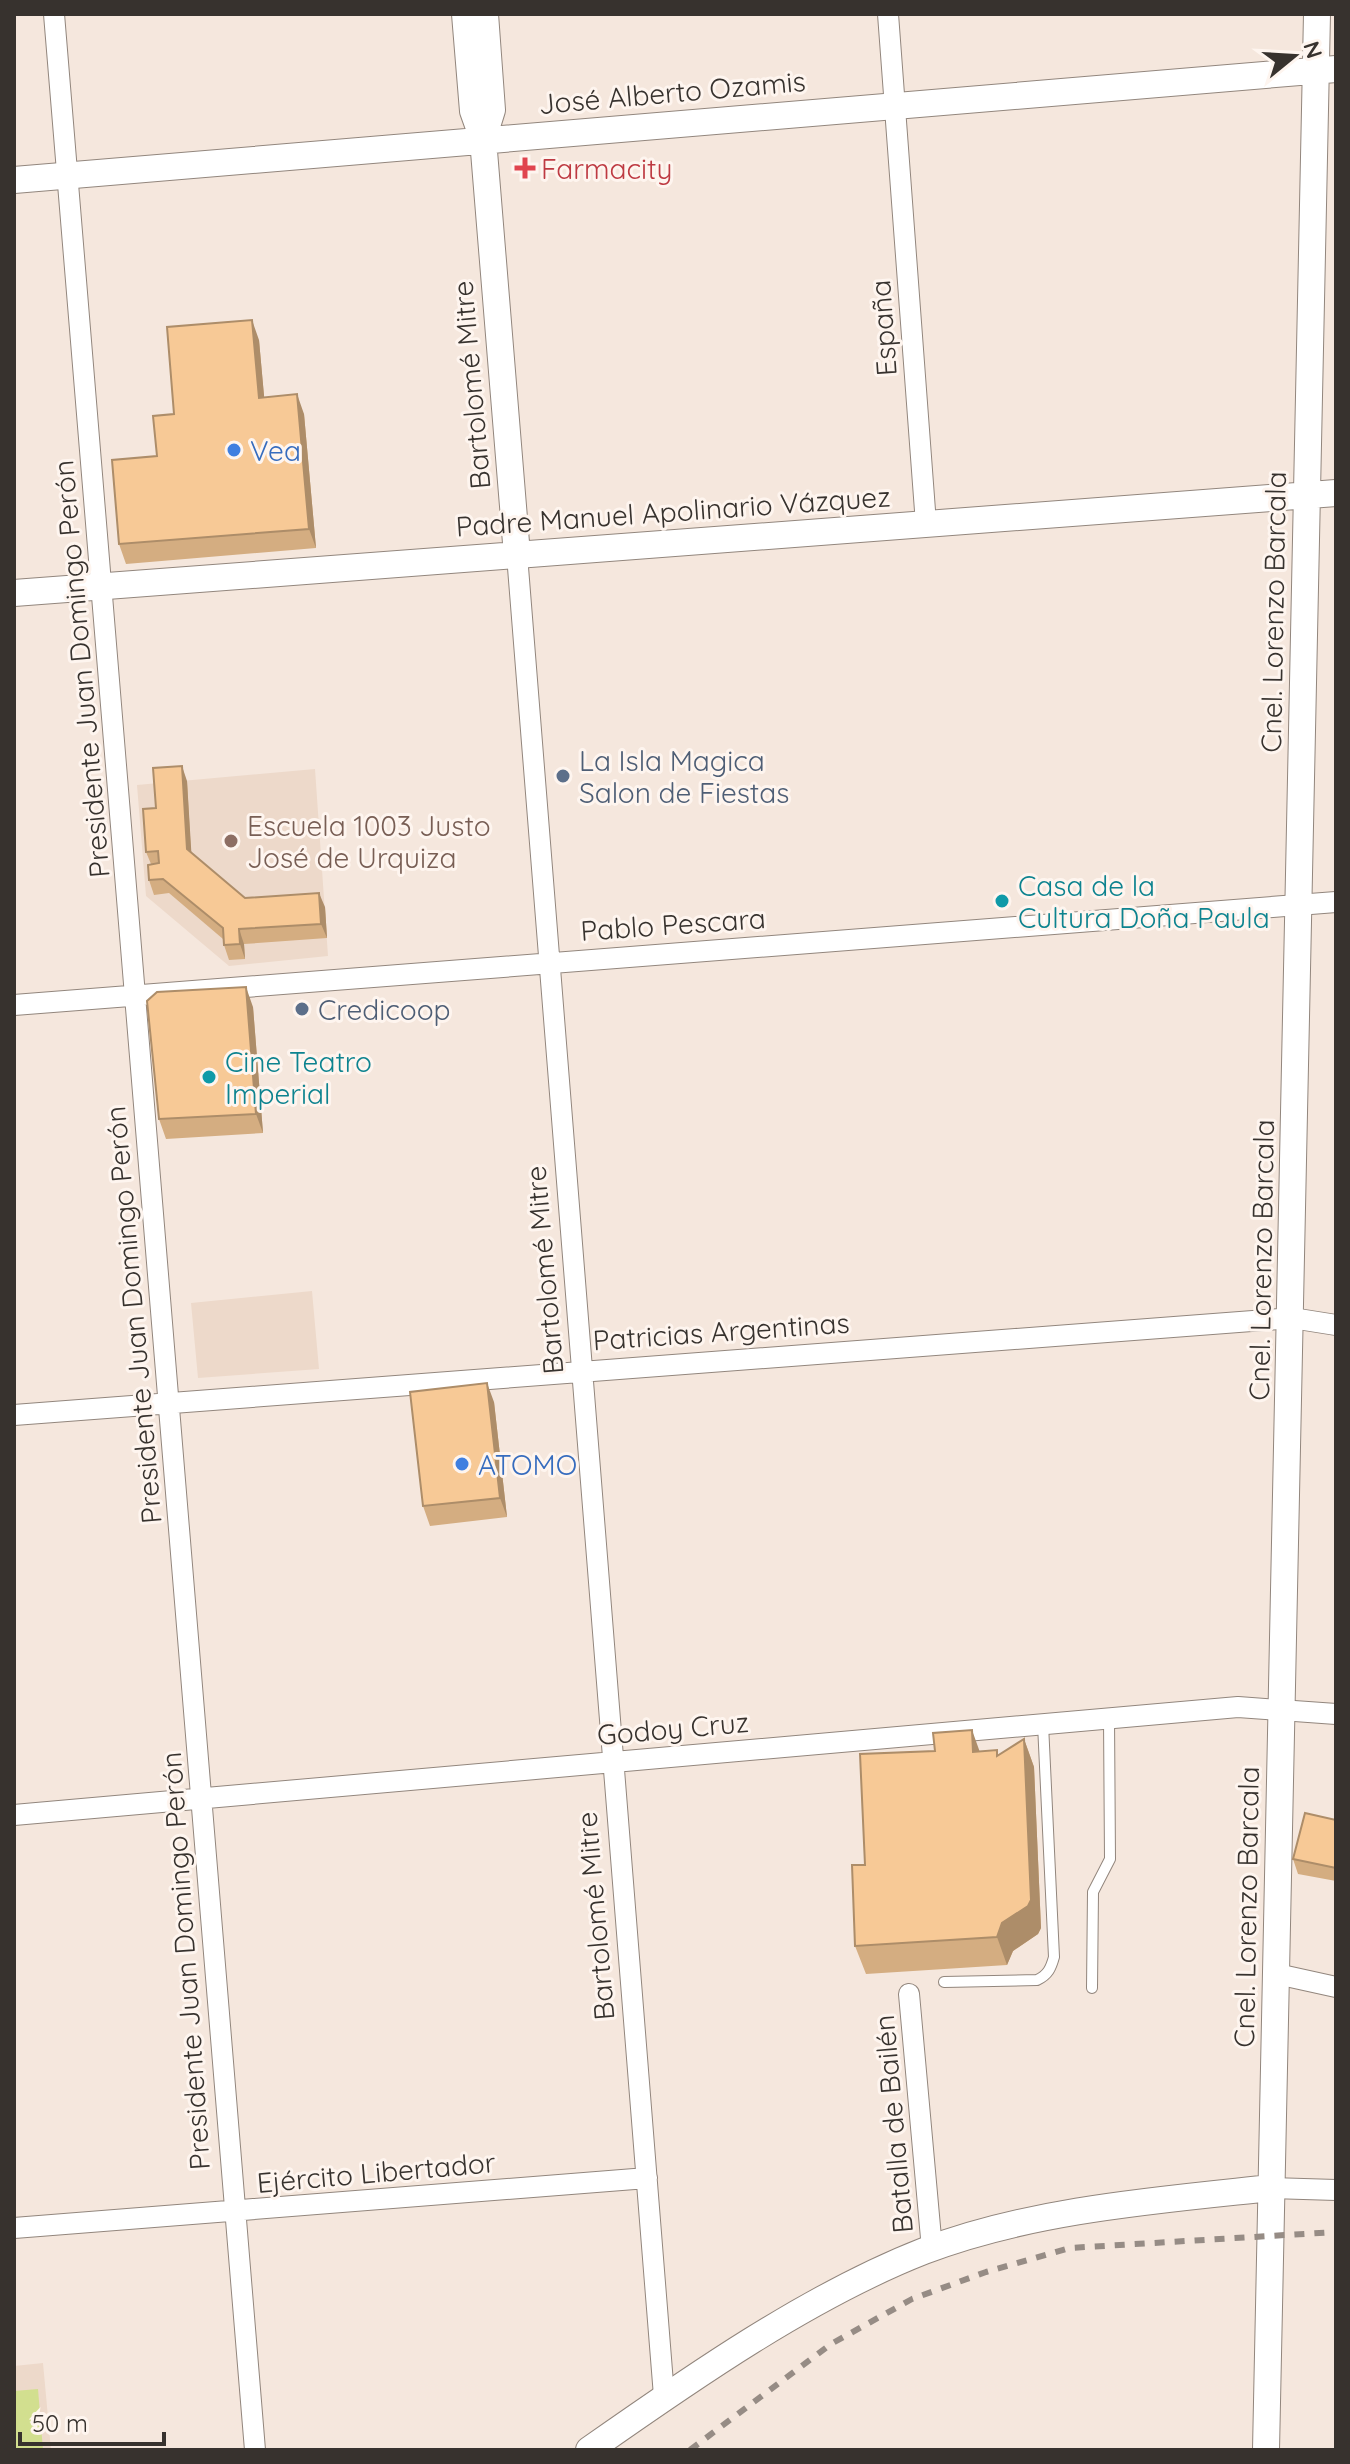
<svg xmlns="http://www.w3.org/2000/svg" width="1350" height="2464" viewBox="0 0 1350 2464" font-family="Quicksand,sans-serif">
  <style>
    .built { fill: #edd9ca }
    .green { fill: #d2df8f }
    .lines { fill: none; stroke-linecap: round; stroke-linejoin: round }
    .lane-casing { stroke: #92867d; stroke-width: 12 }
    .street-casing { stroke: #92867d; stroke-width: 22 }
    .secondary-casing { stroke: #92867d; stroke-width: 28 }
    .lane { stroke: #fff; stroke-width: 10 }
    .street { stroke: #fff; stroke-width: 20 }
    .secondary { stroke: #fff; stroke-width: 26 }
    .rail { stroke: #968c85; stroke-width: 6; stroke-dasharray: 10 10; stroke-linecap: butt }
    .wall { fill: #d4ad81 }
    .shaded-wall { fill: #ad8d69 }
    .building { fill: #f7c996; stroke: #ad8d69; stroke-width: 2 }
    .health-dot { fill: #e0444e; stroke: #fef5ef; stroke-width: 3 }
    .shop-dot { fill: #3f7fe0; stroke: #fef5ef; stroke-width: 3 }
    .service-dot { fill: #5c6f8a; stroke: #fef5ef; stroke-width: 3 }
    .education-dot { fill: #8d6e63; stroke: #fef5ef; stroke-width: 3 }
    .culture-dot { fill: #0f9aa8; stroke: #fef5ef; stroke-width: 3 }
    .labels { text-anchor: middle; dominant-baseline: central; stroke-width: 6; stroke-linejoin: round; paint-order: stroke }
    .street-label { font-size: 28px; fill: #37322e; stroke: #fef5ef }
    .health-label { font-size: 28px; fill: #be3a42; stroke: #fef5ef; text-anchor: start }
    .shop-label { font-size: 28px; fill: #366cbe; stroke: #fef5ef; text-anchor: start }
    .service-label { font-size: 28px; fill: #4e5e75; stroke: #fef5ef; text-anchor: start }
    .education-label { font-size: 28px; fill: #785e54; stroke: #fef5ef; text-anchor: start }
    .culture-label { font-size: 28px; fill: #0d838f; stroke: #fef5ef; text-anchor: start }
  </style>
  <rect width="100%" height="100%" fill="#f5e7dd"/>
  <path class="built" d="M315,769L328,956L229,966L146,896L137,785Z
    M312,1291L319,1369L198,1378L191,1303Z
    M43,2363L51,2450H14V2366Z"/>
  <path class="green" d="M38,2389L43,2450H14V2391Z"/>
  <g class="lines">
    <defs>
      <path id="lane" d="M944,1982L1037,1980C1048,1975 1051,1968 1054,1957L1043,1724
        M1092,1988L1093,1892L1110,1859L1109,1718"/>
      <path id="street" d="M54,14L255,2450
        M888,14L926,524
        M517,555L664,2396
        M14,1005L1336,902
        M14,1415L1292,1318L1336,1325
        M14,1815L1238,1707L1336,1714
        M1277,1974L1336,1987
        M909,1994L932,2249
        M1271,2188L1336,2190
        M14,2228L647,2178"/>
      <path id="secondary" d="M465,14L473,111L483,139L517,555
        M483,139L492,110L485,14
        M14,180L1336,69
        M14,593L1336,493
        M589,2450C690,2379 809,2296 924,2251C1030,2210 1159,2200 1271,2188
        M1266,2450L1317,14"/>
    </defs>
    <use href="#lane" class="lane-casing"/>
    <use href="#street" class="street-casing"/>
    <use href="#secondary" class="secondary-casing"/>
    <use href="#lane" class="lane"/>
    <use href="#street" class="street"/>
    <use href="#secondary" class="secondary"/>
    <path class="rail" d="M690,2450L831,2344L912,2299L986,2272L1070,2248L1336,2232"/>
  </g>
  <path class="wall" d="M259,340L264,397L304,414L316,548L126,564L119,544L174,414Z
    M187,781L191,853L245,898L325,907L327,938L244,944L245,959L229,960L224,945L223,939L169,893L154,895L149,880L151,864L146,852L156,808Z
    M253,1007L263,1133L166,1139L159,1119Z
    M494,1402L507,1517L430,1526L423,1506Z
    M1024,1739L1034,1767L1041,1928L1038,1934L1013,1951L1007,1965L866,1974L855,1946L865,1865L979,1751L999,1755Z
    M1336,1820V1881L1298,1874L1293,1859Z"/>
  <path class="shaded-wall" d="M252,320L259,340L266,417L259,398Z
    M297,394L304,414L316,548L309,529Z
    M182,766L187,781L192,863L187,849Z
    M319,893L325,907L327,938L321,924Z
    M239,929L244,944L245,959L240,944Z
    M246,987L253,1007L263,1133L256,1114Z
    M487,1383L494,1402L507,1517L500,1498Z
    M972,1730L982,1758L973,1752Z
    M1024,1739L1034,1767L1041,1928L1038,1934L1013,1951L1007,1965L997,1937L1002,1923Z"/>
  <path class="building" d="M252,320L259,398L297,394L309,529L119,544L112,460L157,456L153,416L174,414L167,327Z
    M182,766L187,849L245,898L319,893L321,924L239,929L240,944L224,945L223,928L163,879L149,880L148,865L159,863L158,851L146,852L143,809L156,808L153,768Z
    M246,987L256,1114L159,1119L147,1001L157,992Z
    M487,1383L500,1498L423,1506L410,1392Z
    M972,1730L973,1752L997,1750V1756L1024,1739L1031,1900L1028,1906L1002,1923L997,1937L855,1946L852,1865H865L860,1754L935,1751L933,1733Z
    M1305,1813L1336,1820V1868L1293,1859Z"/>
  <path class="health-dot" d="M521 156h8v8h8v8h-8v8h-8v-8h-8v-8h8z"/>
  <g class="shop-dot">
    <circle cx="234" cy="450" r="8"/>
    <circle cx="462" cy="1464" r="8"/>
  </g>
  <g class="service-dot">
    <circle cx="563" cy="776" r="8"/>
    <circle cx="302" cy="1009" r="8"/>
  </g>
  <circle class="education-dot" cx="231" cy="841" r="8"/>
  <g class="culture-dot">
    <circle cx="1002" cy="901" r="8"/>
    <circle cx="209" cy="1077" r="8"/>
  </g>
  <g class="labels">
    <g class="street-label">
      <text transform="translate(672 92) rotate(-5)">José Alberto Ozamis</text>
      <text transform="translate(883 328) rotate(-94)">España</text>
      <text transform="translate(471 385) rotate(-95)">Bartolomé Mitre</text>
      <text transform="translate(673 511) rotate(-4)">Padre Manuel Apolinario Vázquez</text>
      <text transform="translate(1273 612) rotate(-89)">Cnel. Lorenzo Barcala</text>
      <text transform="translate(81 669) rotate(-95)">Presidente Juan Domingo Perón</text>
      <text transform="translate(673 924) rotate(-4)">Pablo Pescara</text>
      <text transform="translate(1261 1260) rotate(-89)">Cnel. Lorenzo Barcala</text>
      <text transform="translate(544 1270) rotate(-95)">Bartolomé Mitre</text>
      <text transform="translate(133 1315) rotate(-95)">Presidente Juan Domingo Perón</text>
      <text transform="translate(721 1331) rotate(-4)">Patricias Argentinas</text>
      <text transform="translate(673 1728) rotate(-5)">Godoy Cruz</text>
      <text transform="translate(1246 1907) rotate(-89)">Cnel. Lorenzo Barcala</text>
      <text transform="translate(595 1916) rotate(-95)">Bartolomé Mitre</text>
      <text transform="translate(185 1961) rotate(-94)">Presidente Juan Domingo Perón</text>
      <text transform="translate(893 2124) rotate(-95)">Batalla de Bailén</text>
      <text transform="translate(376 2172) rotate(-5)">Ejército Libertador</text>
    </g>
    <g class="health-label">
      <text x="541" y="168">Farmacity</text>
    </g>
    <g class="shop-label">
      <text x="250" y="450">Vea</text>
      <text x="478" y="1464">ATOMO</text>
    </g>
    <g class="service-label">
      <text x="579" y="760">La Isla Magica<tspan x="579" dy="32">Salon de Fiestas</tspan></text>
      <text x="318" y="1009">Credicoop</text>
    </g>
    <g class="education-label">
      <text x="247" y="825">Escuela 1003 Justo<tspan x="247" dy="32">José de Urquiza</tspan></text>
    </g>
    <g class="culture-label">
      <text x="1018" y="885">Casa de la<tspan x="1018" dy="32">Cultura Doña Paula</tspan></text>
      <text x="225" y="1061">Cine Teatro<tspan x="225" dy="32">Imperial</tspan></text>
    </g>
  </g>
  <rect width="1350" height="2464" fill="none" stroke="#37322e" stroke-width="32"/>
  <g transform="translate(1294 56) rotate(72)" stroke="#fef5ef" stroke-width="6" paint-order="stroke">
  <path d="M0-6L14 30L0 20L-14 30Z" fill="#37322e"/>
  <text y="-12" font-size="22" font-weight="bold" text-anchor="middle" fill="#37322e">N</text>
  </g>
  <path d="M20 2432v12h144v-12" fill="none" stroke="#37322e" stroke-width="4"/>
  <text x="32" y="2432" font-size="24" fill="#37322e" stroke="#fef5ef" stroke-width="6" paint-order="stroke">50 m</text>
</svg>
